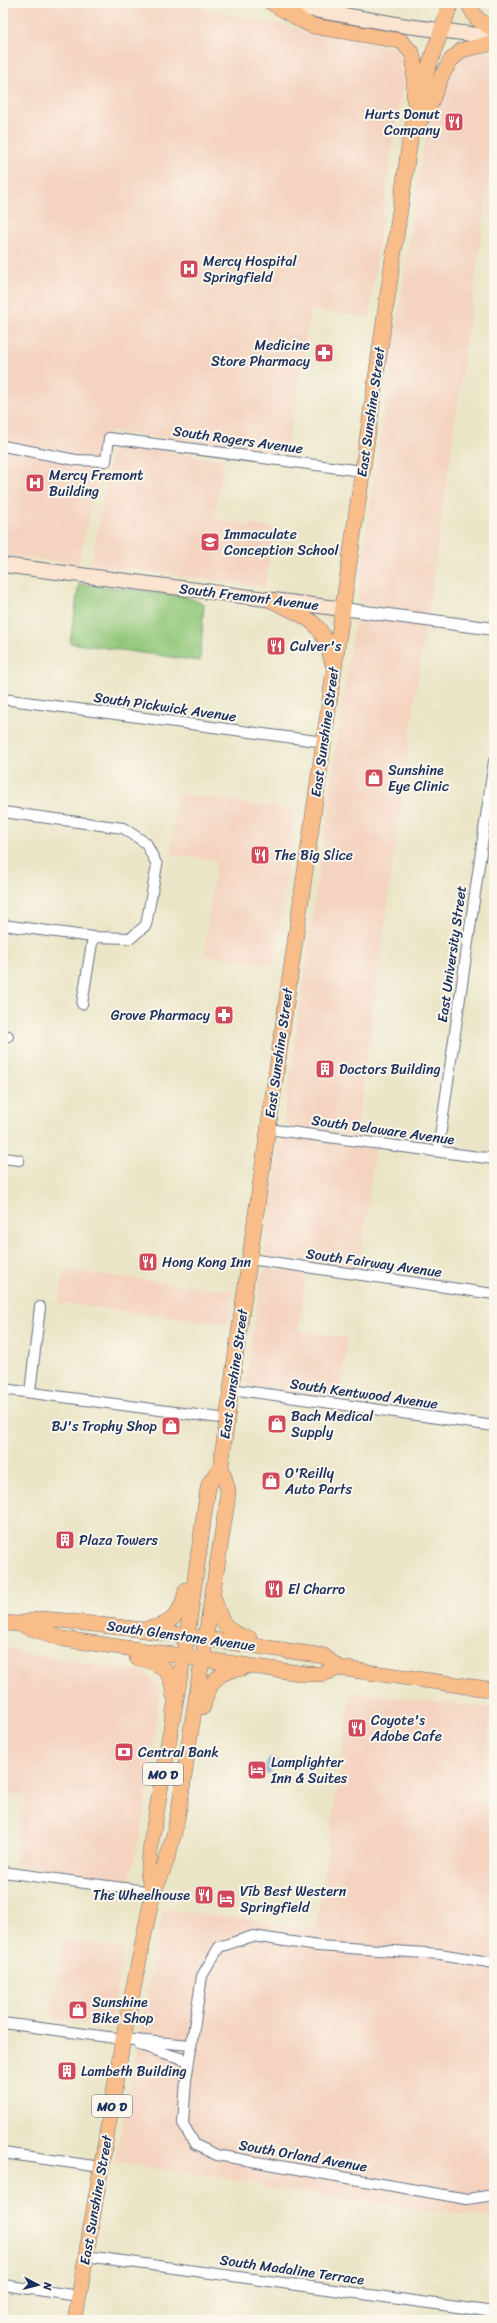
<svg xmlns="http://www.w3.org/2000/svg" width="497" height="2323" viewBox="0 0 497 2323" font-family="Sriracha,sans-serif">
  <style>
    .built { fill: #f4d3c0 }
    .green { fill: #93c87a; stroke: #577c6c }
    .water { fill: #6da6dc; stroke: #446a9d }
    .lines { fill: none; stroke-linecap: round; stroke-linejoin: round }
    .minor-casing { stroke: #646f83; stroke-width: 12 }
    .tertiary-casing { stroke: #646f83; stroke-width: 14 }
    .secondary-casing { stroke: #646f83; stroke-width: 16 }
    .primary-casing { stroke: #646f83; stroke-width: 16 }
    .minor { stroke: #fff; stroke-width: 10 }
    .tertiary { stroke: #fff; stroke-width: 12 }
    .secondary { stroke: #fce5d0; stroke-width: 14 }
    .primary { stroke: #f8bd89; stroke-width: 15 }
    .labels { text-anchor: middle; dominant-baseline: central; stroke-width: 4; stroke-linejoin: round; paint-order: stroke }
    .shield { fill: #fbf7ec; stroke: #5e6b89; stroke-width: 1 }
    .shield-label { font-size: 13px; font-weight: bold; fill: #1b2f5e }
    .poi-label { font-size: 14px; fill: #1b2f5e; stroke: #fbf7ec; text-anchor: start }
    .street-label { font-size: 14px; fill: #1b2f5e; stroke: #fbf7ec }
  </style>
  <rect width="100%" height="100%" fill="#fbf7ec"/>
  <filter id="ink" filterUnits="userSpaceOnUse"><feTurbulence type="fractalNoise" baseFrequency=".025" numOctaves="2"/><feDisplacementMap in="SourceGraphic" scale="8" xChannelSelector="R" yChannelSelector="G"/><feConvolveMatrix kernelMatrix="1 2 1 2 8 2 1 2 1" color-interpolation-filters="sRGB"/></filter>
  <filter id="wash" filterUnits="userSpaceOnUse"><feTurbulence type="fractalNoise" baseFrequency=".012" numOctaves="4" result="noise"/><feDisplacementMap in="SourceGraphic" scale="16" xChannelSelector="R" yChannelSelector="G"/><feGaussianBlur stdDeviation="0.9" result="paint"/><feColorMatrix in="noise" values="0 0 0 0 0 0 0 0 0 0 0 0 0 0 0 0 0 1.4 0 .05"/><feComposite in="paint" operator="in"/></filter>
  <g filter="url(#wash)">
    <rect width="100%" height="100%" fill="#ebe5c7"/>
    <path class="built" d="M3,3H176L397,49L406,70L393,138L369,317L311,310L286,454L107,431L79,564L3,555Z
      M494,51V146L428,614L368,606L359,600L358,592L421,159L437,100L458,57Z
      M113,445L224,460L214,519L274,528L265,587L91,564Z
      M372,618L425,626L356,1135L289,1126L286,1124L284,1116L353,630L358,620Z
      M178,794L295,810L274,965L204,955L216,860L171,854Z
      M291,1137L375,1149L359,1269L271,1257L265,1251L279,1144L283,1138Z
      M272,1269L306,1273L299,1331L347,1338L340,1399L251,1386L246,1382L261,1275L265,1270Z
      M64,1270L232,1291L228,1324L59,1303Z
      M3,1490L9,1491L3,1536Z
      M3,1648L64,1661L144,1671L160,1691L143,1821L130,1880L13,1864L24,1795L3,1792Z
      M351,1692L492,1708L477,1803L494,1806V2218L266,2189L260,2184L115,2162L164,1909L316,1928Z
      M63,1939L123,1949L110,2027L51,2020Z"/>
    <path class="green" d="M79,584L181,595L204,604L200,661L70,643Z"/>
    <path class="water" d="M272,1759L276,1760L269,1775L262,1771L267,1761Z"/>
  </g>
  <g filter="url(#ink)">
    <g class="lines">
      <defs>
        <path id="minor" d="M3,446L76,460L106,461L109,438L362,471
          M3,699L324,742
          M3,812L123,828L146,843L157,865L146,925L131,938L93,937L3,925
          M82,1004L93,937
          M3,1035L8,1036
          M268,1129L494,1159
          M438,1151L494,761
          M3,1158L19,1160
          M250,1259L494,1294
          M3,1389L227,1419
          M231,1389L494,1426
          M30,1392L40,1307
          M3,1872L153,1892
          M494,1963L440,1954L318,1946L253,1936L219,1947L202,1976L186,2080L183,2124L195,2145L217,2155L467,2199L494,2195
          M3,2023L123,2039L191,2045
          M140,2045L189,2061
          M3,2153L101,2167
          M86,2256L494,2312
          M3,2285L79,2296"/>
        <path id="tertiary" d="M343,609L494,629"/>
        <path id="secondary" d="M274,3L407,26L494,37
          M3,565L343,609"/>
        <path id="primary" d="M272,3L302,21L313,26L401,41L412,53L414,61V100
          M468,3L477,19L494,29
          M414,129L428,110L442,75L451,60L462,50L494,43
          M271,600C307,618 323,619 332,662
          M215,1600C219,1620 227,1634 249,1638
          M3,1623L18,1624L64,1639L306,1674H323L339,1668L494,1690
          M18,1624L41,1619L67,1621L160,1632L324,1656L339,1668
          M149,1628C172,1626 182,1612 186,1590
          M137,1658C159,1662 173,1670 173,1694
          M203,1707C208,1684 218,1670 243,1668
          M153,1892L148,1873L151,1843L187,1636L207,1494L209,1484L221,1466
          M75,2320L123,2039L153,1892C177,1848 181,1792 189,1743C202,1663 214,1583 227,1503L228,1490L221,1466L231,1388L411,133L426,74L451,3"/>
      </defs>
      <use href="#minor" class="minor-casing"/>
      <use href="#tertiary" class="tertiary-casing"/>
      <use href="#secondary" class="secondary-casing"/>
      <use href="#primary" class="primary-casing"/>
      <use href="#minor" class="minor"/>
      <use href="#tertiary" class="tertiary"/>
      <use href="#secondary" class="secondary"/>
      <use href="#primary" class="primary"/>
    </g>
  </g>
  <defs>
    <symbol id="restaurant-square" viewBox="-11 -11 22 22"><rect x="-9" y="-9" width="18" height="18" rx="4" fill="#d1495b" stroke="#fbf7ec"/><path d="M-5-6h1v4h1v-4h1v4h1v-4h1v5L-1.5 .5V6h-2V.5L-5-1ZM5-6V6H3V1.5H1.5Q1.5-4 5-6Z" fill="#fff"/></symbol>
    <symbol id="hospital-square" viewBox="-11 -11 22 22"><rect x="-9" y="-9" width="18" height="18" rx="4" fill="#d1495b" stroke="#fbf7ec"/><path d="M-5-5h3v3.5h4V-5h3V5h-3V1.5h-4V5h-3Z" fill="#fff"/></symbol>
    <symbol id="pharmacy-square" viewBox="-11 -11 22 22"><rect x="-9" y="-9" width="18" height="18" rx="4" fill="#d1495b" stroke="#fbf7ec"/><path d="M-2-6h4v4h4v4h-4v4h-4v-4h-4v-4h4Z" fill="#fff"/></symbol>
    <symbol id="school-square" viewBox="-11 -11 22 22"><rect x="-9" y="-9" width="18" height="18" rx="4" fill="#d1495b" stroke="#fbf7ec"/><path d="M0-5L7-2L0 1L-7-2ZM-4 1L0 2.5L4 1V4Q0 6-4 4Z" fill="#fff"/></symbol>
    <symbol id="shop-square" viewBox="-11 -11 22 22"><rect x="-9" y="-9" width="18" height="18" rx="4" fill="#d1495b" stroke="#fbf7ec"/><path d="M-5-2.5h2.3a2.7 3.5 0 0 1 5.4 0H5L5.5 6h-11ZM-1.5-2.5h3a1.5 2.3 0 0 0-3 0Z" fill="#fff"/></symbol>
    <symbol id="building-square" viewBox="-11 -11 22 22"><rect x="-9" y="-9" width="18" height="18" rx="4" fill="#d1495b" stroke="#fbf7ec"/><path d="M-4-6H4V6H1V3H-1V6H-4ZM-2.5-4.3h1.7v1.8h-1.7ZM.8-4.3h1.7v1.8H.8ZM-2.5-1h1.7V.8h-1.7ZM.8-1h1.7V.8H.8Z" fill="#fff"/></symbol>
    <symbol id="bank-square" viewBox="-11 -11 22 22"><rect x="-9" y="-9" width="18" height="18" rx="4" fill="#d1495b" stroke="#fbf7ec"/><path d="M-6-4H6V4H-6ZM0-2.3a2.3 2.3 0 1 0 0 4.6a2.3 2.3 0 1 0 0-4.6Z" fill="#fff"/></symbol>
    <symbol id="hotel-square" viewBox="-11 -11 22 22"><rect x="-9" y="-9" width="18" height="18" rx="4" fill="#d1495b" stroke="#fbf7ec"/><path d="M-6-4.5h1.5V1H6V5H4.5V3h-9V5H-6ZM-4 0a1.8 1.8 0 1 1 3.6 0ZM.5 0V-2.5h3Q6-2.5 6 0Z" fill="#fff"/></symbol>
  </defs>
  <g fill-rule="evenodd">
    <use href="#restaurant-square" x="443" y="111" width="22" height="22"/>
    <use href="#hospital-square" x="178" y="258" width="22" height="22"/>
    <use href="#pharmacy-square" x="313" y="342" width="22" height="22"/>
    <use href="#hospital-square" x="24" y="472" width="22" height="22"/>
    <use href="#school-square" x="199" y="531" width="22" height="22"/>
    <use href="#restaurant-square" x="265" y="635" width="22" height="22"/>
    <use href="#shop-square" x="363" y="767" width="22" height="22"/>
    <use href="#restaurant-square" x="249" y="844" width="22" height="22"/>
    <use href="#pharmacy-square" x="213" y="1004" width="22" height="22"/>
    <use href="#building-square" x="314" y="1058" width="22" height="22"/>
    <use href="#restaurant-square" x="137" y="1251" width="22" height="22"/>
    <use href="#shop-square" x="266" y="1413" width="22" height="22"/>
    <use href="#shop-square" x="160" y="1415" width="22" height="22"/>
    <use href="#shop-square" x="260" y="1470" width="22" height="22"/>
    <use href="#building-square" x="54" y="1529" width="22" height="22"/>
    <use href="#restaurant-square" x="263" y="1578" width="22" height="22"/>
    <use href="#restaurant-square" x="346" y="1717" width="22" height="22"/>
    <use href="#bank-square" x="113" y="1741" width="22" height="22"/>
    <use href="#hotel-square" x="246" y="1759" width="22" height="22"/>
    <use href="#restaurant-square" x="193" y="1884" width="22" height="22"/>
    <use href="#hotel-square" x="215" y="1888" width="22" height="22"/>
    <use href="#shop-square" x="67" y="1999" width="22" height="22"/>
    <use href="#building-square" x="56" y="2060" width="22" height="22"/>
  </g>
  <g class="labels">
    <g class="shield">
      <rect x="143" y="1763" width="40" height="22" rx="3"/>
      <rect x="92" y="2095" width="40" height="22" rx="3"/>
    </g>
    <g class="shield-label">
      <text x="163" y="1774">MO D</text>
      <text x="112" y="2106">MO D</text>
    </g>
    <g class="poi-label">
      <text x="440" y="114" text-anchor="end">Hurts Donut<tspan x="440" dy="16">Company</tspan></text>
      <text x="203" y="261">Mercy Hospital<tspan x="203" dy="16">Springfield</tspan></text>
      <text x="310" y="345" text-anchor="end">Medicine<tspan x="310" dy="16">Store Pharmacy</tspan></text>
      <text x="49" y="475">Mercy Fremont<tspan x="49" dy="16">Building</tspan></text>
      <text x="224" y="534">Immaculate<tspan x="224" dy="16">Conception School</tspan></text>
      <text x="290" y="646">Culver's</text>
      <text x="388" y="770">Sunshine<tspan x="388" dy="16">Eye Clinic</tspan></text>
      <text x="274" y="855">The Big Slice</text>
      <text x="210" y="1015" text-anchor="end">Grove Pharmacy</text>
      <text x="339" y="1069">Doctors Building</text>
      <text x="162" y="1262">Hong Kong Inn</text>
      <text x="291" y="1416">Bach Medical<tspan x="291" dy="16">Supply</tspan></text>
      <text x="157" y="1426" text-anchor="end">BJ's Trophy Shop</text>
      <text x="285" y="1473">O'Reilly<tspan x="285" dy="16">Auto Parts</tspan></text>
      <text x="79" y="1540">Plaza Towers</text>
      <text x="288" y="1589">El Charro</text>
      <text x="371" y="1720">Coyote's<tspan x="371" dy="16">Adobe Cafe</tspan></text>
      <text x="138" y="1752">Central Bank</text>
      <text x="271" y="1762">Lamplighter<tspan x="271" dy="16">Inn &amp; Suites</tspan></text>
      <text x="240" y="1891">Vīb Best Western<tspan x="240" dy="16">Springfield</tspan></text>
      <text x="190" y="1895" text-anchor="end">The Wheelhouse</text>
      <text x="92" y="2002">Sunshine<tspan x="92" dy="16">Bike Shop</tspan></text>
      <text x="81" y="2071">Lambeth Building</text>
    </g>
    <g class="street-label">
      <text transform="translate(371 412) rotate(-82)">East Sunshine Street</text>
      <text transform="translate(238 440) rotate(8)">South Rogers Avenue</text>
      <text transform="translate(249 597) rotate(7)">South Fremont Avenue</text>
      <text transform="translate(165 707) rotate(8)">South Pickwick Avenue</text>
      <text transform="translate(325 732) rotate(-82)">East Sunshine Street</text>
      <text transform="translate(452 954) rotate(-82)">East University Street</text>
      <text transform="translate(279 1053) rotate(-82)">East Sunshine Street</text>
      <text transform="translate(383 1130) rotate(8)">South Delaware Avenue</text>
      <text transform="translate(374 1263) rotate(8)">South Fairway Avenue</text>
      <text transform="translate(234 1374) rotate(-82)">East Sunshine Street</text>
      <text transform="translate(364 1394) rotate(8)">South Kentwood Avenue</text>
      <text transform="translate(181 1636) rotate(8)">South Glenstone Avenue</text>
      <text transform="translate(303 2156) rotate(10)">South Orland Avenue</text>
      <text transform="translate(96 2200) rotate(-80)">East Sunshine Street</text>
      <text transform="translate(292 2270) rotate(8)">South Madaline Terrace</text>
    </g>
  </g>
  <rect width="497" height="2323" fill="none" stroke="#fbf7ec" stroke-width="16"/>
  <g transform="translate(38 2285) rotate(97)" stroke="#fbf7ec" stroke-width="3" paint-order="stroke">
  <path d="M0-3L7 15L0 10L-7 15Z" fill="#1b2f5e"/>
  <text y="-6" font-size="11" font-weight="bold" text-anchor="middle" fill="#1b2f5e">N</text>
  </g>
</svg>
